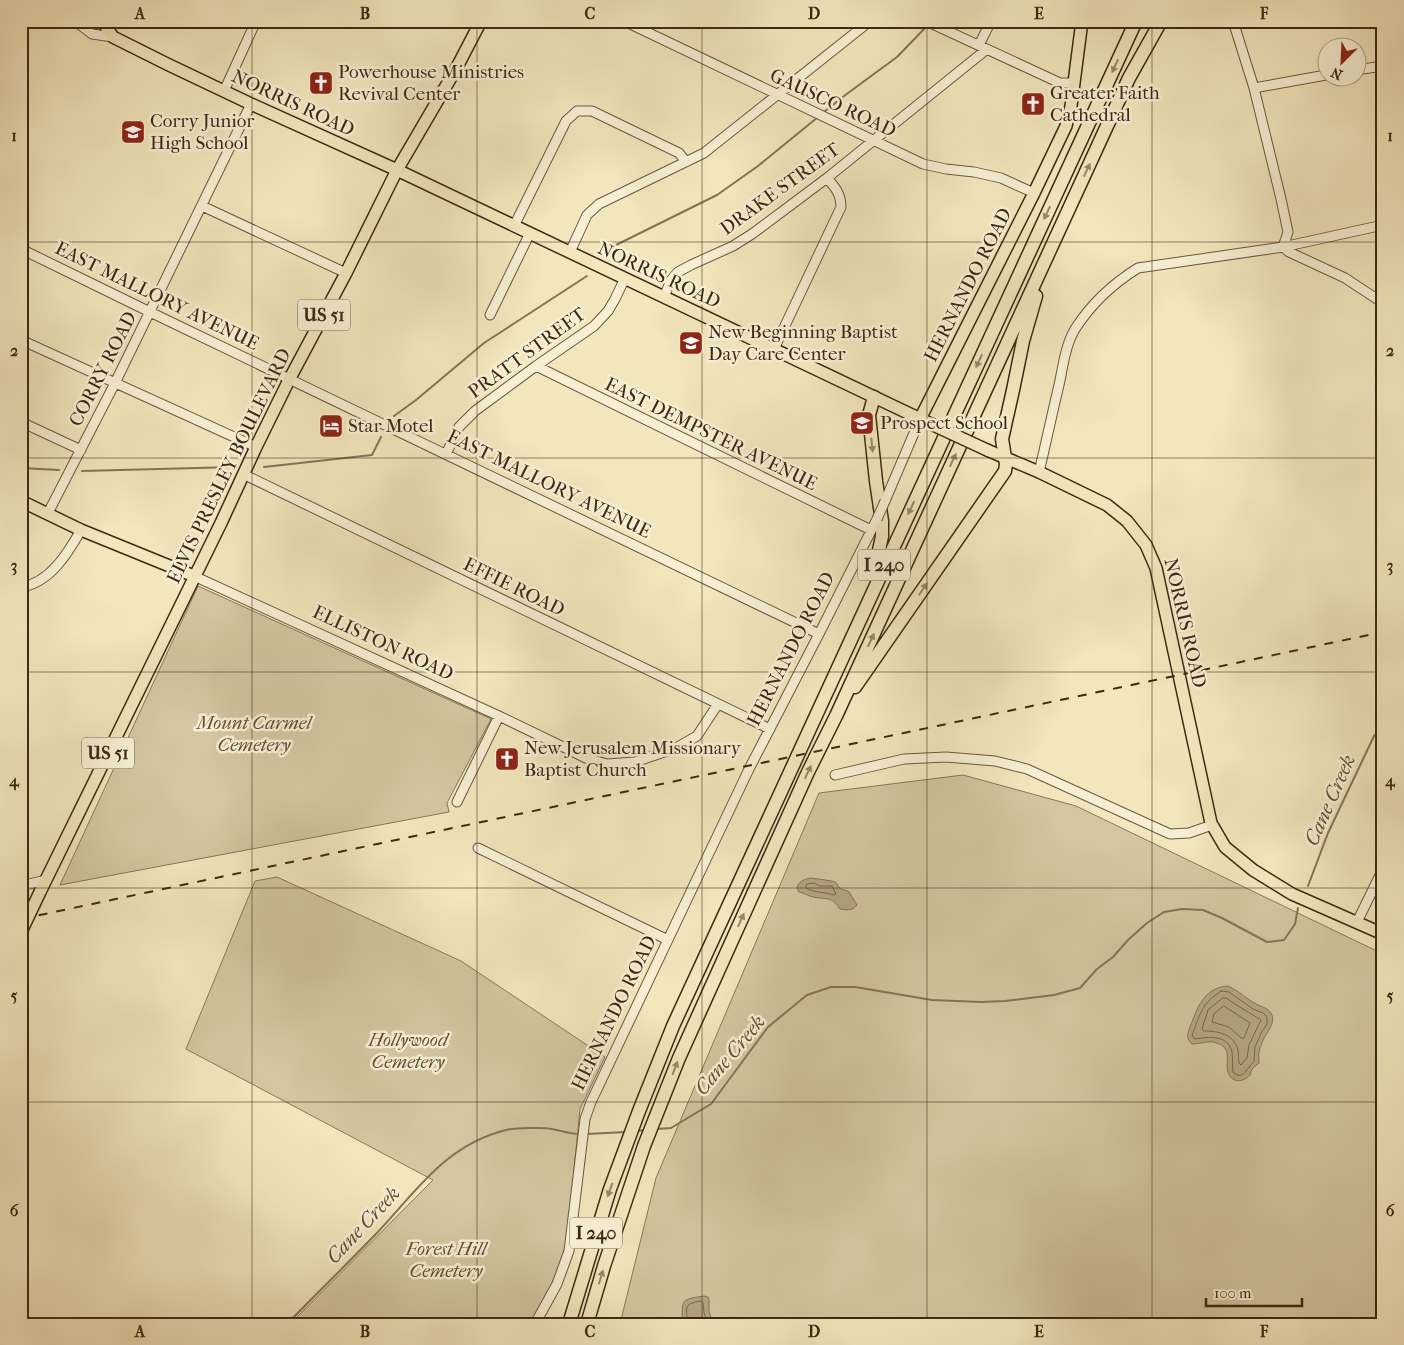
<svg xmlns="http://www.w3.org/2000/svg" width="1404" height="1345" viewBox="0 0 1404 1345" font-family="'IM FELL French Canon',serif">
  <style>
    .green { fill: #d3c6a0; stroke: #88775a }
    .water { fill: #b5a583; stroke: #857357 }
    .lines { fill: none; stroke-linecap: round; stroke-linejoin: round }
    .shore { stroke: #7a664c; stroke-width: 1 }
    .stream { stroke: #857357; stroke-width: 2 }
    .minor-casing { stroke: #6b583f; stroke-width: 11 }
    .major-casing { stroke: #3e2815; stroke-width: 14 }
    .highway-casing { stroke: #3e2815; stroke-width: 15 }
    .minor { stroke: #f7efd3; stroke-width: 9 }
    .major { stroke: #f2e6bc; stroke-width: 11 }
    .highway { stroke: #f2e6bc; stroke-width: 12 }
    .rail { stroke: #3e2815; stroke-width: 2; stroke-dasharray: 9 9; stroke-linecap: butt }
    .minor-bridge-casing { stroke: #6b583f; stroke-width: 11; stroke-linecap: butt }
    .major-bridge-casing { stroke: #3e2815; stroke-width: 14; stroke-linecap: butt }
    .minor-bridge { stroke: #f7efd3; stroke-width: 9 }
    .major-bridge { stroke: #f2e6bc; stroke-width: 11 }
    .oneway { fill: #988768 }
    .grid { fill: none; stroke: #3e2815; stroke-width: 1; stroke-opacity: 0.55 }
    .labels { text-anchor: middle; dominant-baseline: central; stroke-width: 5; stroke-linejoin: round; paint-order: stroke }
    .shield { fill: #f7efd3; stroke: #76644e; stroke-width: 1 }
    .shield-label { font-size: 18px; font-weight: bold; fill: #3e2815 }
    .poi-label { font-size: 19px; fill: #3e2815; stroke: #f7efd3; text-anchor: start }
    .street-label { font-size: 19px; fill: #3e2815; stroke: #f7efd3 }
    .park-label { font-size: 19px; font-style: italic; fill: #635038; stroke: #f7efd3 }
    .water-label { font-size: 20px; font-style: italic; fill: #624e36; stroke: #f7efd3 }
    .neatline { fill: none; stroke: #3e2815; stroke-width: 2 }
    .grid-label { font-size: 16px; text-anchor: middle; font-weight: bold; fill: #3e2815 }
  </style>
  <rect width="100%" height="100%" fill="#f2e6bc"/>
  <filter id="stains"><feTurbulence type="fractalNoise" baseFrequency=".004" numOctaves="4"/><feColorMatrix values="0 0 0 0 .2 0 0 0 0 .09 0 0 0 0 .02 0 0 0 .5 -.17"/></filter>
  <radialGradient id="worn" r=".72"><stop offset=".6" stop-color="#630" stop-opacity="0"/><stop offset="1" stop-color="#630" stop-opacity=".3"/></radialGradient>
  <path class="green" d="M198,586L491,719L447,803L449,812L60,885Z
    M963,775L1076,806L1383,954V1324H620L656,1178L819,793Z
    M277,877L461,961L605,1057L580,1109L566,1251L548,1293L531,1324H290L433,1180L186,1049L255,881Z"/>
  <path class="water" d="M810,878C812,878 834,881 835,882C838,884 838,887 841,889C843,890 847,890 849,892L857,905C853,911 847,910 840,909C831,894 824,901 810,896C807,895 803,893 799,892L797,888C799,881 803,880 810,878Z
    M1227,986C1233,987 1246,998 1253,1002C1257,1005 1263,1007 1267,1009C1277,1017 1272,1025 1267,1033C1264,1037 1262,1043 1260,1048C1258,1053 1259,1058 1259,1063C1257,1065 1255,1066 1253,1068C1251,1070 1251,1073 1250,1075C1243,1083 1231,1083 1228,1072C1226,1066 1228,1059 1227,1053C1226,1049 1223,1045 1219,1044C1211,1039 1201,1044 1192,1044C1184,1037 1189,1030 1192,1022C1198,1005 1206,988 1227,986Z
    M704,1296L708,1297L709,1300V1312L714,1324H681C685,1301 676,1300 704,1296Z"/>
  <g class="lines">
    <path class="shore" d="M807,884L814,883L820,886H832L836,894L834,895C825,892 815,893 806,888Z
      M1221,991L1229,992L1253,1009L1263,1013L1267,1017V1024L1262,1031L1255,1047L1254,1062C1247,1067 1243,1082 1233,1072C1232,1066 1233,1059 1232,1052C1228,1034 1208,1037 1195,1039L1192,1036C1193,1031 1195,1029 1196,1024C1203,1007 1205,1002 1221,991Z
      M1223,998H1226L1235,1004L1261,1020L1249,1045L1247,1058L1241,1065L1239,1063C1238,1059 1239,1054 1238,1050C1234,1034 1218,1031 1204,1031L1202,1029L1208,1010Z
      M1224,1006L1250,1023L1244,1038H1241L1229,1027L1212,1022L1214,1014Z
      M687,1324C688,1308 681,1304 701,1301L703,1303L704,1313L708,1324"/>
    <path class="stream" d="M824,112L844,96L897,57L927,26
      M606,255L614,246L717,195L758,166L818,117
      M394,416L416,400L484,343L587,276
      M264,467L372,455L381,437
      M21,468L59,470
      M82,471L236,467
      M1308,886L1328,833L1374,736L1383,727
      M656,1129L671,1128L711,1104L768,1027L807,995L831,987H855L932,1000L981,1002L1005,1001L1054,995L1080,988L1097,969L1113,957L1128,940L1147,923L1164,912L1182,909L1203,910L1222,918L1267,942L1284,940L1295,924L1298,908
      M636,1131L646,1130
      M586,1134L626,1132
      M287,1324C316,1294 346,1265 375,1235C416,1192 445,1145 506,1130C515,1128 544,1127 552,1129C562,1131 570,1134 581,1134"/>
    <defs>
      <path id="minor" d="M75,21L92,34L113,37
        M624,21L923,164L946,169L974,172L1001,178L1034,193
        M926,21L1060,83H1074
        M1233,21L1254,88L1281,199L1288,232L1283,247
        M979,45L991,21
        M1356,70L1383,66
        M1254,88L1326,75
        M224,91L256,21
        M202,206L346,273
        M514,226L566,121L577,111H592L679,153L686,162
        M1283,247L1383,225
        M21,249L150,312L819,634
        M570,252L587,215L599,204L704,153L870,21
        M664,297L671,280L678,272L691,265L733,246L752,234L827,178L987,49
        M490,315L530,233
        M21,340L256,447
        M774,349L841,207C841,194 835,187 827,178
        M536,366L871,530
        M21,422L81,450
        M446,454L459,427L475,411L536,366L594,326L608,311L615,299L625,278
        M1039,472C1046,443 1052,414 1059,385C1063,367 1065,346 1075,329C1091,304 1114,283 1138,268L1283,247L1289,252L1345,278L1383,303
        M243,474L770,729
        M885,501L920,419
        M48,513L115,383L251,104
        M194,576L499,716L586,758L607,764L635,762L676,748L697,736L718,704
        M21,587C50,583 68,553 81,530
        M835,775L904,759L946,757L995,761L1027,769L1170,834L1189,833L1212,825
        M457,802L499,716
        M478,848L668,940
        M21,886L46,880
        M1357,922L1383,869
        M535,1324L557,1284L569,1251L585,1119L591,1102L749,769L819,634L877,519"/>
      <path id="major" d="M102,21L113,37L167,64L251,104L397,170L931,424
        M920,419L1034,193L1066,126L1071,106L1082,21
        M987,450L1039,472L1107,505L1127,521L1146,545L1156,568L1211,823L1225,847L1253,870L1292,894L1383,934
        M21,501L81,530L194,576
        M40,892L221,523L256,447L289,380L346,273L397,170L456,69L481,21"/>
      <path id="highway" d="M874,397L869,415L876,481L882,521V536L874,574
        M855,687L1005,471L1006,464L1002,439L1013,390L1023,341L1036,296
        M569,1324L610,1189L639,1111L673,1026L1136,21
        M587,1324L604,1266L644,1146L679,1058L808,772L836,716L1129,78L1161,21"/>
    </defs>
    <use href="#minor" class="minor-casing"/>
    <use href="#major" class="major-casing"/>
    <use href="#highway" class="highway-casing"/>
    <use href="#minor" class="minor"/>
    <use href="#major" class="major"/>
    <use href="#highway" class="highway"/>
    <path class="rail" d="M21,919L1383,632"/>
    <defs>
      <path id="minor-bridge" d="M877,519L885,501"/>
      <path id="major-bridge" d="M931,424L987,450
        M21,932L40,892"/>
    </defs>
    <use href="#minor-bridge" class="minor-bridge-casing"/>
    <use href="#major-bridge" class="major-bridge-casing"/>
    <use href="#minor-bridge" class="minor-bridge"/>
    <use href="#major-bridge" class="major-bridge"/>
  </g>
  <defs><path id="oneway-solid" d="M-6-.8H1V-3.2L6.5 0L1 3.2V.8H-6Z" transform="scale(1.25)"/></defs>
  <g class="oneway">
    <use href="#oneway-solid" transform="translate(1115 66) rotate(115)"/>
    <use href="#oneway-solid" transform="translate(1087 170) rotate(-65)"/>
    <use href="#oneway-solid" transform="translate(1047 213) rotate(115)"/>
    <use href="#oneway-solid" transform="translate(979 361) rotate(115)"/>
    <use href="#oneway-solid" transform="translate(872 445) rotate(84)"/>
    <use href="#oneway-solid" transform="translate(953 460) rotate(-65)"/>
    <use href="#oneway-solid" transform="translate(911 508) rotate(115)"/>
    <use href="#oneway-solid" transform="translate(923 589) rotate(-56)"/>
    <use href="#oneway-solid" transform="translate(871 640) rotate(-65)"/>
    <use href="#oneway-solid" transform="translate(808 772) rotate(-65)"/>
    <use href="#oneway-solid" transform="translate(741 920) rotate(-66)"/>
    <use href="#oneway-solid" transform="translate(675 1068) rotate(-69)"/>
    <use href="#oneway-solid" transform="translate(610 1190) rotate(109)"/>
    <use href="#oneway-solid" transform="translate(601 1277) rotate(-73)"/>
  </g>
  <path class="grid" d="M252,21V1324M477,21V1324M702,21V1324M927,21V1324M1152,21V1324M21,242H1383M21,458H1383M21,672H1383M21,888H1383M21,1102H1383"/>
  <defs>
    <symbol id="church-square" viewBox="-11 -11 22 22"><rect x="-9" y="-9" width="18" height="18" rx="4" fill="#8f2418" stroke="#f7efd3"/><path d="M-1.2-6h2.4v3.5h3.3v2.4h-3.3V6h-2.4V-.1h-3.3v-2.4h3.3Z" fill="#fff"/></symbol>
    <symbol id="school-square" viewBox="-11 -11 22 22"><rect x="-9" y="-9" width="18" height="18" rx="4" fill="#8f2418" stroke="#f7efd3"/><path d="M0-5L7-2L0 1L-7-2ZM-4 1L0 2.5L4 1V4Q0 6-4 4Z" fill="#fff"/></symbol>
    <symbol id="hotel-square" viewBox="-11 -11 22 22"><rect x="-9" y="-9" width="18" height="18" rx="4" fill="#8f2418" stroke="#f7efd3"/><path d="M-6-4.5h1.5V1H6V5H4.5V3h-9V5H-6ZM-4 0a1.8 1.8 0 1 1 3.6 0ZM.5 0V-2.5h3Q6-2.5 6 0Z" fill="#fff"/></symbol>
  </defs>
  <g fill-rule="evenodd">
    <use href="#church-square" x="307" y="69" width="28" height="28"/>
    <use href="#church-square" x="1019" y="90" width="28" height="28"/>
    <use href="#school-square" x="119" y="118" width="28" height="28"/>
    <use href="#school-square" x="677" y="329" width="28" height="28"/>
    <use href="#school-square" x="848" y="409" width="28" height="28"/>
    <use href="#hotel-square" x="317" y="412" width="28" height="28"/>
    <use href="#church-square" x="493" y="745" width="28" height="28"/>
  </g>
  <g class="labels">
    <g class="shield">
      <rect x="298" y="299.5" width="52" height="31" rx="4"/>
      <rect x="858" y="549.5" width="52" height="31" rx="4"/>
      <rect x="82" y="737.5" width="52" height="31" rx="4"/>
      <rect x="570" y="1217.5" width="52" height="31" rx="4"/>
    </g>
    <g class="shield-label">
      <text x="324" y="315">US 51</text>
      <text x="884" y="565">I 240</text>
      <text x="108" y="753">US 51</text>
      <text x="596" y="1233">I 240</text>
    </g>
    <g class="poi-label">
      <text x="338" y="72">Powerhouse Ministries<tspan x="338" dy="22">Revival Center</tspan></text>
      <text x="1050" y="93">Greater Faith<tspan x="1050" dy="22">Cathedral</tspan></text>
      <text x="150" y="121">Corry Junior<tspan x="150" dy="22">High School</tspan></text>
      <text x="708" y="332">New Beginning Baptist<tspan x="708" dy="22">Day Care Center</tspan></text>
      <text x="880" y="423">Prospect School</text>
      <text x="348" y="426">Star Motel</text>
      <text x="524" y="748">New Jerusalem Missionary<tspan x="524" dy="22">Baptist Church</tspan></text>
    </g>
    <g class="street-label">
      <text transform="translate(293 103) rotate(25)">NORRIS ROAD</text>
      <text transform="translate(833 103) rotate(25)">GAUSCO ROAD</text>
      <text transform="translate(780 189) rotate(-36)">DRAKE STREET</text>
      <text transform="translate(659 275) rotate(25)">NORRIS ROAD</text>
      <text transform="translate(968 285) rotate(-63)">HERNANDO ROAD</text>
      <text transform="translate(157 296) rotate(26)">EAST MALLORY AVENUE</text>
      <text transform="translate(527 353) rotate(-36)">PRATT STREET</text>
      <text transform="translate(103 369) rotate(-63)">CORRY ROAD</text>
      <text transform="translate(711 434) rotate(26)">EAST DEMPSTER AVENUE</text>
      <text transform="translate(229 466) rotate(-64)">ELVIS PRESLEY BOULEVARD</text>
      <text transform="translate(549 484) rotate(26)">EAST MALLORY AVENUE</text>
      <text transform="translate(514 587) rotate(26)">EFFIE ROAD</text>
      <text transform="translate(1185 623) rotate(77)">NORRIS ROAD</text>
      <text transform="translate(383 643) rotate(25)">ELLISTON ROAD</text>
      <text transform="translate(791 649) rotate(-63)">HERNANDO ROAD</text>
      <text transform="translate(614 1013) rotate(-64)">HERNANDO ROAD</text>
    </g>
    <g class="park-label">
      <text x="254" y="723">Mount Carmel<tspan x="254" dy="22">Cemetery</tspan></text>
      <text x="408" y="1040">Hollywood<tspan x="408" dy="22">Cemetery</tspan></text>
      <text x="446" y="1249">Forest Hill<tspan x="446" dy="22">Cemetery</tspan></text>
    </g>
    <g class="water-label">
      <text transform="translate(1330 800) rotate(-66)">Cane Creek</text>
      <text transform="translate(730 1055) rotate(-50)">Cane Creek</text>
      <text transform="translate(363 1225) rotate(-47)">Cane Creek</text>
    </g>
  </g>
  <rect width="1404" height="1345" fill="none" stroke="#f2e6bc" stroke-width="55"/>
  <g transform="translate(1342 62) rotate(204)"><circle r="24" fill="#f7efd3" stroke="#ad9f87"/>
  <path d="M0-4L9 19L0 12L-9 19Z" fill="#8f2418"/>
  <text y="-8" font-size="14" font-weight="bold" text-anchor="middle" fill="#3e2815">N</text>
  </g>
  <path d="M1206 1298v8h96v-8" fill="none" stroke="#3e2815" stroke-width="2.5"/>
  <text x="1214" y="1298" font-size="15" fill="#3e2815" stroke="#f7efd3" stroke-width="4" paint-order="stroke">100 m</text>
  <rect x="28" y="28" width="1348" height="1290" class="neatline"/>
  <g class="grid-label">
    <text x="140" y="19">A</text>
    <text x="365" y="19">B</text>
    <text x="590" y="19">C</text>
    <text x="814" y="19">D</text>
    <text x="1039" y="19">E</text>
    <text x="1264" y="19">F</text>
    <text x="14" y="141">1</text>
    <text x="1390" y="141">1</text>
    <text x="14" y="356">2</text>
    <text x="1390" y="356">2</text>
    <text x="14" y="571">3</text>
    <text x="1390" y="571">3</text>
    <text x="14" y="786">4</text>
    <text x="1390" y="786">4</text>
    <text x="14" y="1001">5</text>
    <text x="1390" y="1001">5</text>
    <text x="14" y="1216">6</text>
    <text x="1390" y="1216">6</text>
    <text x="140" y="1337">A</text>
    <text x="365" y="1337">B</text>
    <text x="590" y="1337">C</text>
    <text x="814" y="1337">D</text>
    <text x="1039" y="1337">E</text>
    <text x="1264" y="1337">F</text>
  </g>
  <rect width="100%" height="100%" filter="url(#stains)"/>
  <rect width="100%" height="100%" fill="url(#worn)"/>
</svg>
